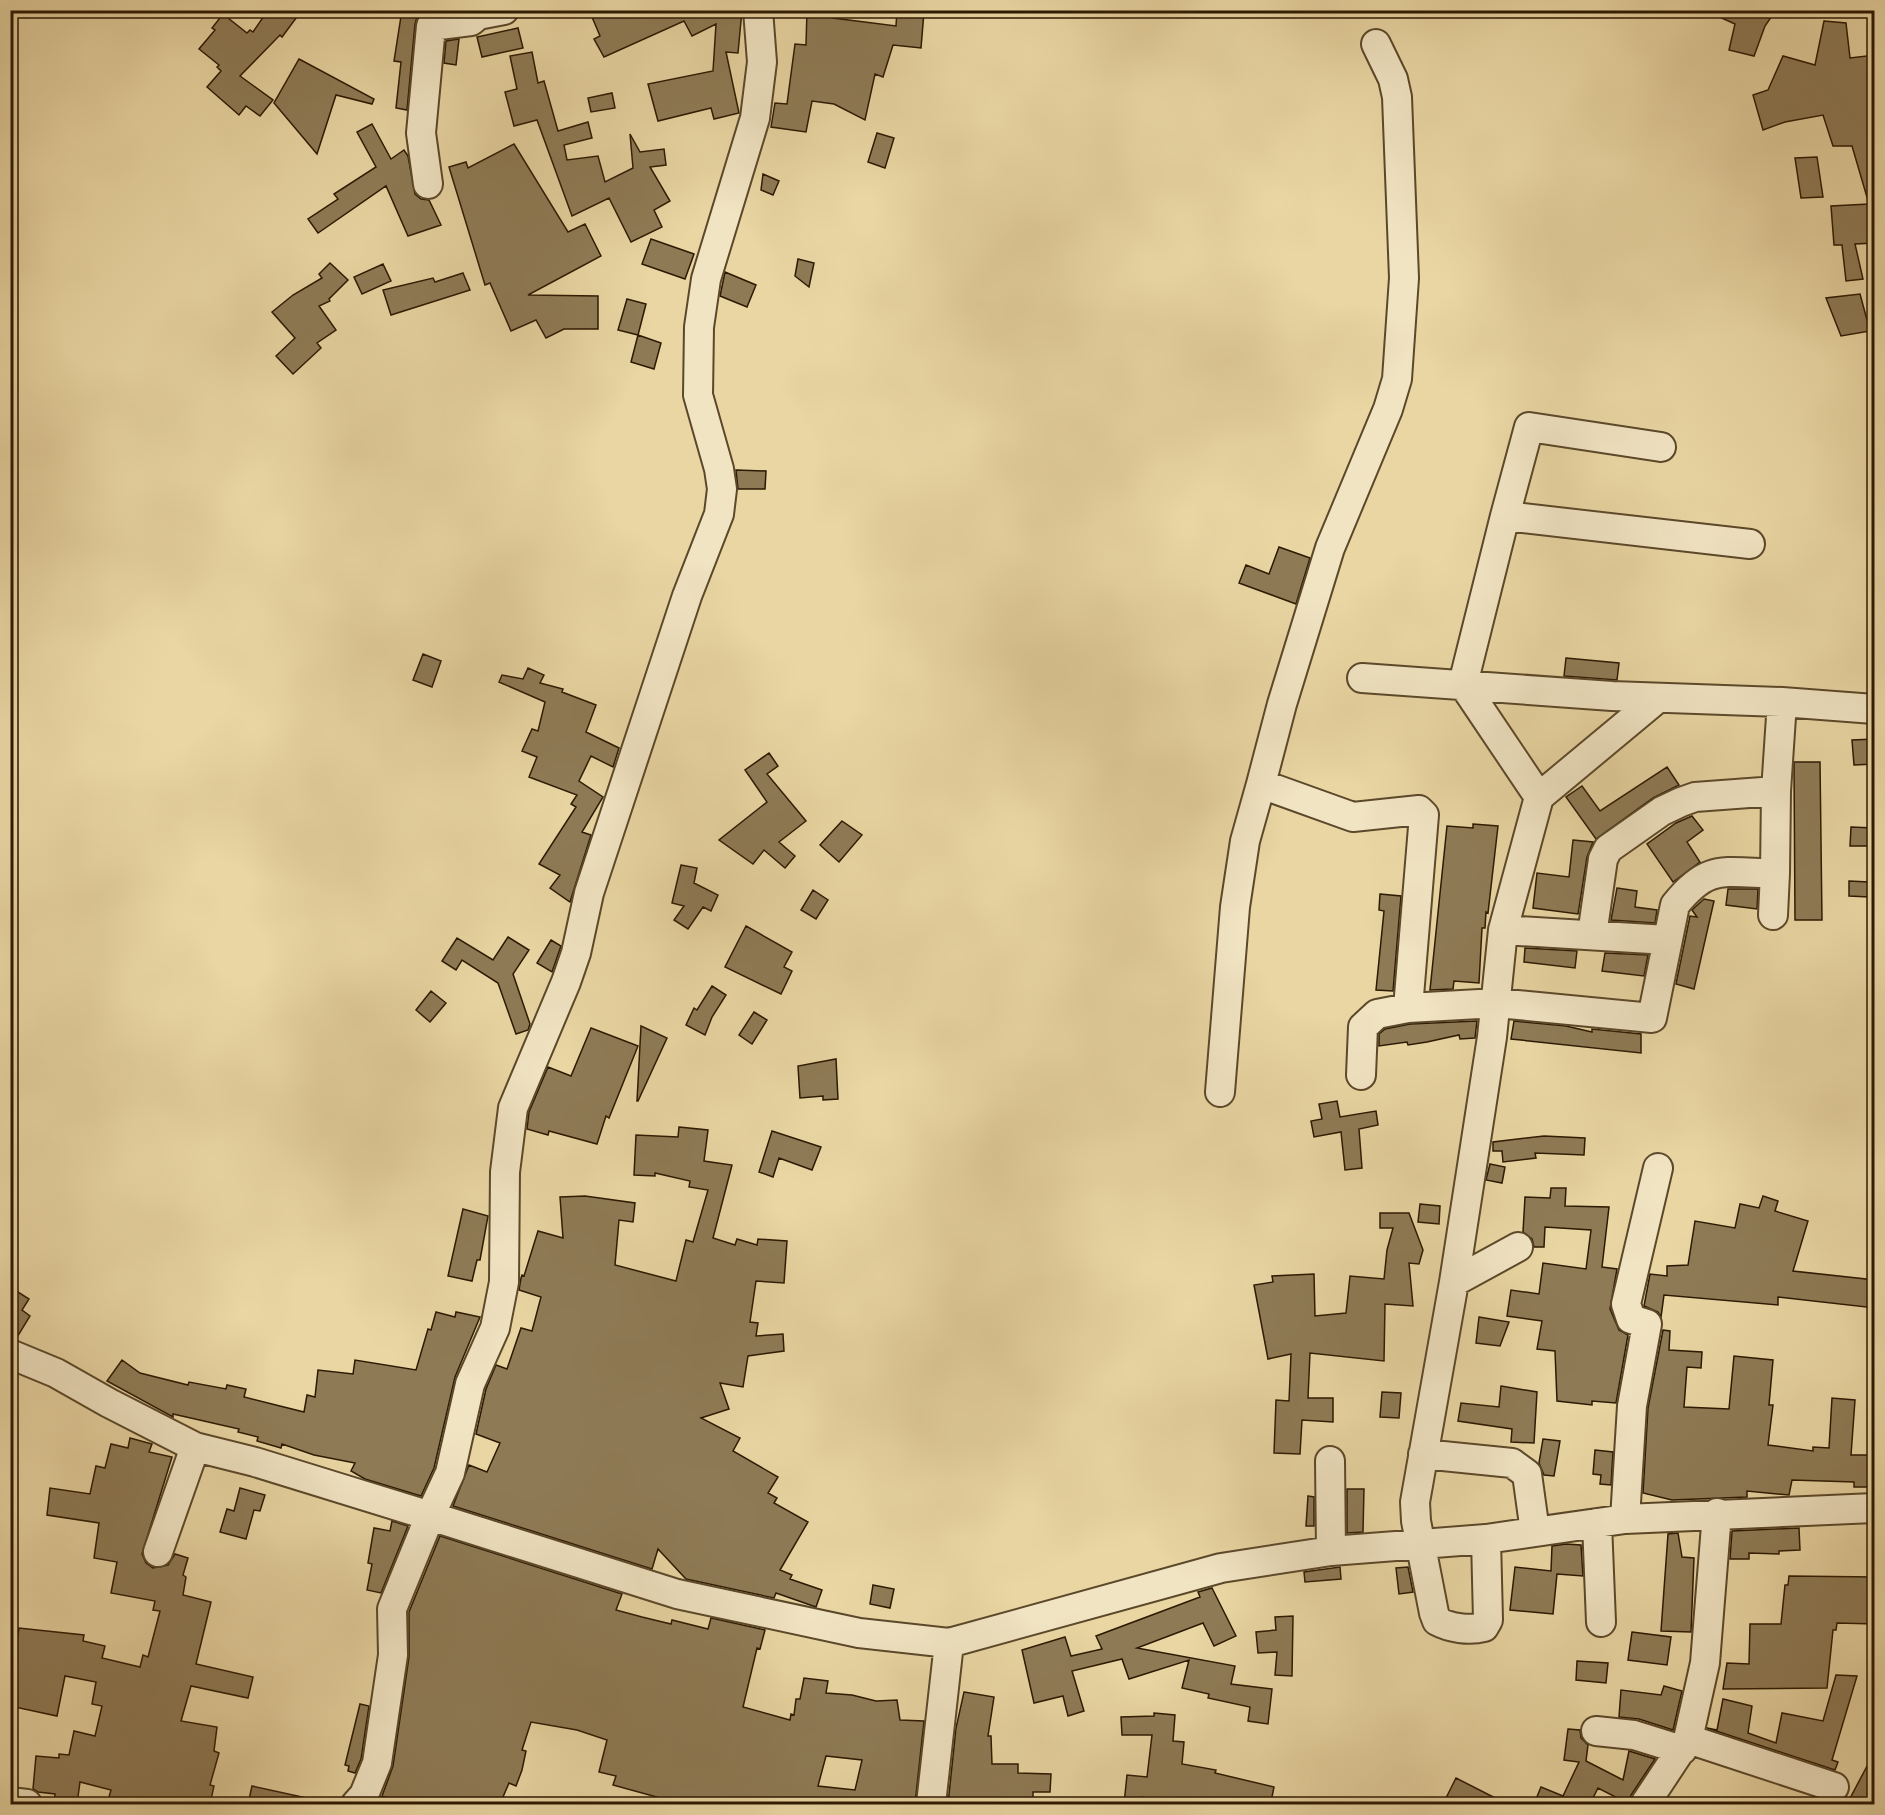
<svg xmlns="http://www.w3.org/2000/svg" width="1885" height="1815" viewBox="0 0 1885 1815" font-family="'Libre Caslon Text',serif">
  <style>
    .building { fill: #8e7b56; stroke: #2c1902; stroke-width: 1.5; fill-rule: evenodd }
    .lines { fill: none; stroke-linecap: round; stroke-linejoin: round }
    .minor-casing { stroke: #5b482a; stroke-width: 32 }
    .minor { stroke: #f1e4c3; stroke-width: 28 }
  </style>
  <rect width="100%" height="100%" fill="#e9d6a3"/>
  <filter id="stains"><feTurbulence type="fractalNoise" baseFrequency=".00333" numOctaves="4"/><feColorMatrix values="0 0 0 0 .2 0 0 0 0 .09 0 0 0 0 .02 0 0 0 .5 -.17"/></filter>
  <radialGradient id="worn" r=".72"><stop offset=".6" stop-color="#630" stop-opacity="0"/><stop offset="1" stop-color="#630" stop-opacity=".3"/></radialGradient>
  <path class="building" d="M268,10H302L282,37L280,35L240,76L273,100L260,116L246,106L239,115L207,87L221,71L217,67L219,65L199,49L215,30L212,28L223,14L247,33L250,30L253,32Z
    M402,10H426L417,17L415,24L407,110L396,108L401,62L394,61Z
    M589,10H742L738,53L726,52L739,113L714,119L711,108L658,121L648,84L713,71L716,24L692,36L684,21L604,57L594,39L600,36Z
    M807,10H834L833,18L896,26L897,10L924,12L921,48L893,45L883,77L875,74L865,120L834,104L812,101L806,132L771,127L775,103L787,104L795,44L806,45Z
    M1704,10H1776L1765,26L1754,56L1729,50L1735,24Z
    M1824,21L1846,23L1850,58L1875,55V243L1855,244L1863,279L1846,281L1842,245H1834L1831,206L1869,204L1852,146H1833L1823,115L1785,122L1763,130L1753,95L1768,90L1783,56L1815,65Z
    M518,28L523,48L482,57L477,37Z
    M459,39L456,65L444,63L446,41Z
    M532,52L538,83L544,81L558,131L588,122L592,138L564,145L567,160L598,156L605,182L633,168L630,134L640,152L664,149L666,165L650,167L670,201L654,210L662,227L631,242L609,198L572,216L537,120L514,126L505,92L517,89L510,56Z
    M299,59L374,99L372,104L336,95L317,154L274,103Z
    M612,93L615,108L591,112L588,98Z
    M372,124L391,159L404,150L408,156L415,194L421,199L429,200L441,225L408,236L386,186L318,233L308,219L338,199L334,194L376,167L357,132Z
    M877,133L894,138L885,168L868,162Z
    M514,144L568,232L585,224L601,256L528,295L598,296V329H564L546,338L536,320L511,331L490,283L485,285L449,167L466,162L468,168Z
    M1817,157L1823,197L1801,198L1795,158Z
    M763,174L779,181L773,195L761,190Z
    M651,239L694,254L685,279L642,264Z
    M798,259L814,263L809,287L795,276Z
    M330,263L348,280L329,299L330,301L319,306L336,330L317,343L321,348L293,374L276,356L295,338L272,312L293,295L322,278L319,274Z
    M383,264L391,281L362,294L354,277Z
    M725,272L756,285L747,307L720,296Z
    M463,273L470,290L391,315L383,290L433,278L435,282Z
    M1860,294L1870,331L1841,336L1826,298Z
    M627,299L646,304L638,335L618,330Z
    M638,335L661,343L654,369L631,362Z
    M736,470L766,471L765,489H738Z
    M1279,547L1310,558L1296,604L1239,583L1246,565L1269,574Z
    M423,654L441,661L432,687L413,680Z
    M1566,658L1619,663L1617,680L1564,676Z
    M528,668L544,675L540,683L563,689L562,692L596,705L586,732L619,748L613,767L591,756L579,781L603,797L582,832L591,835L570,902L550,888L560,875L539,864L576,807L571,804L577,795L529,777L537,757L522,751L532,729L538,731L545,702L499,682L502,675L523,679Z
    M1875,739V764L1854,765L1852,740Z
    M769,753L778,766L767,774L806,821L779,842L795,856L785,868L764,850L753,864L719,840L767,802L745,770Z
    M1794,762H1820L1822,920H1795Z
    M1667,767L1679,785L1653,798L1596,839L1566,797L1582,786L1600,811Z
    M1692,816L1703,830L1687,842L1700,862L1673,882L1647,844L1676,823Z
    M842,821L862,835L839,862L820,845Z
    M1473,824L1498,826L1488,913L1486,912L1485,928H1482L1479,983L1454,981L1453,989L1430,990L1447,826L1473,828Z
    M1851,827L1873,828V846H1850Z
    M1573,840L1593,842L1587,857L1578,914L1533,908L1537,873L1569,877Z
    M681,865L697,868L694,883L718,895L711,911L703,907L688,929L674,920L684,906L672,903Z
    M1849,881L1869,882V897L1849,896Z
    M1617,888L1637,891L1635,907L1657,910L1655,923L1611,920Z
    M1728,889H1758L1757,909L1726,905Z
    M813,890L828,900L816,919L801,910Z
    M1380,894L1401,896L1393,991L1376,990L1384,911L1379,910Z
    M1704,899L1714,901L1694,989L1676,984L1690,916L1697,917L1692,910Z
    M746,926L792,952L784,967L792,971L781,994L725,967Z
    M508,937L529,950L513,974L530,1024L528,1030L516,1034L498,983L462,960L456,970L442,961L457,938L493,960Z
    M551,940L561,946L552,972L537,963Z
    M1525,948L1577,951L1575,968L1524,962Z
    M1605,953L1648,955L1644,976L1602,971Z
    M712,986L726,995L712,1017L705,1035L686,1025L694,1008L697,1010Z
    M431,991L446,1003L430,1022L416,1010Z
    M754,1012L767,1020L752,1044L739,1035Z
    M1477,1021L1475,1038L1460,1039L1459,1035L1427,1042L1408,1045L1407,1042L1379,1046V1034L1385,1029L1410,1024Z
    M1514,1021L1566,1026L1592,1032V1029L1641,1034V1053L1511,1039Z
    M641,1026L667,1038L638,1101H637Z
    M591,1028L638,1046L609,1118L606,1116L597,1144L549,1131L548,1135L527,1129L529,1112L548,1067L571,1076Z
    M836,1059L838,1099L823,1100V1096L800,1098L798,1066Z
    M1337,1101L1340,1117L1376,1111L1378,1125L1359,1129L1362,1168L1345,1170L1341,1132L1314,1137L1311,1121L1322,1119L1319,1104Z
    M679,1127L708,1130L704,1161L732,1165L713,1238L735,1245L737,1239L757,1245L758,1239L787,1241L784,1283L756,1281L750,1322L758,1323L756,1336L783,1334L784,1351L748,1356L743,1387L720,1383L729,1409L701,1418L740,1438L733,1451L778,1477L768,1493L777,1498L774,1503L808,1522L780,1570L792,1575L790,1579L822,1590L816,1607L776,1593L774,1598L686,1579L658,1549L652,1569L453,1506L469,1465L487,1472L500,1443L476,1434L486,1389L496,1365L507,1369L521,1328L532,1331L541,1297L519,1290L521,1278L522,1275L524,1276L538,1231L563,1238L560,1197L585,1196L635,1203L633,1222L619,1220L615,1265L676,1281L686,1240L693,1242L708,1190L689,1187L690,1181L655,1173V1176L634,1175L636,1135L678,1137Z
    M772,1131L821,1147L812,1170L779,1158L773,1177L759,1172Z
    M1544,1136L1585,1138L1584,1155L1535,1153L1536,1158L1503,1162L1502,1151H1493V1142Z
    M1490,1164L1505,1167L1502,1183L1486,1180Z
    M1551,1188H1566L1565,1206L1609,1207L1602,1267L1617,1269L1610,1309L1619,1330L1628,1335L1616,1403L1592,1401V1405L1557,1401L1555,1351L1537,1349L1542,1321L1507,1316L1511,1290L1539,1294L1543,1263L1586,1269L1591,1230L1545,1227L1544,1247H1534L1532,1239L1523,1232L1525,1197L1550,1198Z
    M1763,1196L1778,1201L1775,1211L1808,1221L1793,1271L1875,1280V1308L1778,1297V1305L1664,1295L1661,1317L1658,1312L1644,1306L1650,1274L1667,1276V1266L1688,1265L1695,1221L1735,1228L1740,1204L1759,1208Z
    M1420,1204L1440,1206L1439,1224L1418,1222Z
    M463,1209L488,1216L480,1260H477L472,1281L448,1276Z
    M1380,1213H1409L1423,1250L1419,1264L1409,1263L1413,1306L1385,1304L1384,1361L1310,1353L1308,1398H1333V1422L1302,1420L1300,1454L1274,1453L1276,1400L1289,1401L1291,1354L1268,1359L1254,1285L1273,1282L1272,1276L1314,1274L1315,1316L1346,1313L1350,1276L1384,1279L1387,1250L1393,1228H1380Z
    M10,1287L29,1299L22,1310L30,1316L16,1339L10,1338Z
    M436,1312L455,1317L456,1312L480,1317L455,1377L434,1468L421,1496L365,1479L351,1471L355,1463L314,1455L282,1444L281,1448L257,1441L258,1437L238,1432L239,1429L173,1414V1417L107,1381L122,1360L140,1373L188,1385L189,1382L226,1389L227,1385L246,1389L244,1397L304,1412L307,1395L315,1397L318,1370L353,1374L355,1360L416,1370L428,1329L431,1330Z
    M1479,1317L1509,1322L1500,1346L1476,1343Z
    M1663,1330L1670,1331L1669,1350L1702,1352L1701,1368L1687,1367L1684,1407L1729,1409L1734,1356L1773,1360L1769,1405H1773L1768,1445L1813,1451V1447L1829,1448L1832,1398L1855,1400L1851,1455H1875V1487H1854V1482L1792,1480L1789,1495L1747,1491V1497L1672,1500L1643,1493L1648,1408Z
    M1501,1386L1537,1392L1534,1443L1511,1442L1512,1429L1458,1421L1461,1403L1499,1407Z
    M1382,1392L1401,1393L1399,1418L1380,1417Z
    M130,1438L152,1444L149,1452L172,1457L142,1554L146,1563L153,1568L168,1565L175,1554L188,1558L183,1575L186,1577L183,1595L211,1602L196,1664L253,1677L248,1698L191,1686L181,1721L217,1727L214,1751L219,1753L210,1785L214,1786L210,1804H107L111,1790L80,1782L77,1804H54L55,1794L38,1792L33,1789L36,1756L59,1758V1754L69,1755L74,1731L95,1736L102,1706L92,1704L96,1682L65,1676L57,1716L10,1706V1653L15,1654L19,1628L84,1635L83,1641L105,1646L102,1658L140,1667L143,1655L148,1657L160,1611L153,1610L155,1601L111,1593L117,1562L94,1558L99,1523L47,1515L50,1488L90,1494L96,1466L105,1468L111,1444L128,1448Z
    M1543,1439L1560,1441L1554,1476L1544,1475L1539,1463Z
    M1595,1450L1613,1452L1611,1485L1600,1484L1601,1475L1593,1474Z
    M240,1488L265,1495L260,1511L254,1510L246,1539L220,1532L227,1509L234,1511Z
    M1347,1489H1364L1363,1532L1347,1533Z
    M1308,1496L1314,1497V1526H1306Z
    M392,1521L408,1526L381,1593L367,1590L372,1564L368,1563L374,1528L390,1531Z
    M1799,1528L1800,1550L1779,1551V1554L1749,1553V1559H1730L1732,1531Z
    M1678,1533L1682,1557L1694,1558L1691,1632L1661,1631L1668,1534Z
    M440,1536L622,1594L616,1610L642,1617L671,1624L672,1620L708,1629L711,1618L765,1630L760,1649L757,1648L743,1707L790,1720L791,1714L794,1715L796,1699H800L804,1678L828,1681L826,1693L852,1695L876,1701L897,1700L900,1720L924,1721L915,1804H682L613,1785L616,1776L599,1772L607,1740L577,1730L531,1722L522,1750L526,1751L522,1770L516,1786L509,1783L500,1804H401L382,1796L393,1766L409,1657V1612ZM826,1756L862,1760L855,1790L818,1786Z
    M1566,1544L1581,1545L1583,1576L1557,1574L1553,1614L1510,1610L1515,1567L1551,1571L1552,1546Z
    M1340,1567L1341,1579L1305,1582L1304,1572Z
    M1408,1567L1413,1592L1399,1594L1396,1568Z
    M1789,1576L1875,1577V1624L1837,1623L1836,1630H1833L1827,1688L1723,1689L1727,1663L1749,1664L1750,1624H1781L1785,1585H1788Z
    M873,1585L894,1589L890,1608L870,1604Z
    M1212,1588L1236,1636L1214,1646L1203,1623L1137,1648L1235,1666L1231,1684L1272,1689L1268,1724L1248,1721L1250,1707L1208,1698L1209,1694L1182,1688L1189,1660L1129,1679L1122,1659L1072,1671L1084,1711L1068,1716L1063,1696L1034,1703L1022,1650L1065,1637L1071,1656L1102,1649L1096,1636L1200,1597L1198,1592Z
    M1293,1616L1292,1676L1275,1675L1277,1652L1258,1653L1256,1632L1276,1630L1275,1617Z
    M1632,1632L1671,1637L1667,1665L1628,1660Z
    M1577,1661L1608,1663L1606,1683L1576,1680Z
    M1836,1675L1857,1676L1832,1760L1838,1762L1835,1770L1707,1728L1717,1730L1723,1699L1752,1706L1748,1733L1776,1743L1782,1713L1823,1721Z
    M1664,1686L1682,1691L1673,1730L1639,1719L1619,1717L1621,1690L1661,1695Z
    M964,1692L994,1697L988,1736H991L992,1764H1018V1773L1051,1774L1050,1792H1033V1802L948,1804L956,1728Z
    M360,1704L369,1706L361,1759L355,1773L348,1771L349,1766L345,1765Z
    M1154,1713L1175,1715L1173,1741L1184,1742L1182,1764L1216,1770L1215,1773L1274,1787L1271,1802L1261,1800L1260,1804H1185L1141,1797L1140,1804H1124L1127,1775L1147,1777L1152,1735H1122L1121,1717L1154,1716Z
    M1568,1729L1580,1730L1581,1738L1588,1745L1586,1761L1623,1780L1629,1751L1655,1759L1631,1795L1629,1804L1598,1788L1590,1804H1534L1541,1787L1563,1796L1579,1762L1564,1760Z
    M1875,1751V1804H1847Z
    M1456,1778L1507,1804H1443Z
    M252,1786L307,1798L306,1804H248Z"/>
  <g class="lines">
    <defs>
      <path id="minor" d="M758,10L762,62L755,118L706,279L699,327L698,395L719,469L722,489L719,514L687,596L589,893L576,953L566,982L513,1108L505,1172L504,1282L495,1328L470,1384L450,1473L430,1516L677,1594L859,1633L949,1643L931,1804
        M1376,44L1393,79L1397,97L1404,278L1397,379L1388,409L1330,548L1282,704L1261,784L1353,817L1419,810L1424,815L1408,1008
        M428,184L421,133L431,26L471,21L478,15L504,10
        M1505,516L1529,427L1661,447
        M1362,678L1612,696L1782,702L1874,709
        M1539,797L1463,684L1505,516L1750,544
        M1773,915L1775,873
        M1503,930L1667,940
        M1592,935L1603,859L1608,849L1662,811L1681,802L1695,797L1776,791L1782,702
        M1361,1075L1363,1027L1377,1014L1408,1008L1497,1003L1652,1018L1675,905C1710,861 1726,874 1775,873L1776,791
        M1220,1092L1235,907L1245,841L1261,784
        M1454,1282L1518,1247
        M10,1354L56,1373L109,1403L195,1447L255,1462L430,1516L392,1609L393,1655L377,1763L364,1795L356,1804
        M1423,1454L1512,1463L1527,1474L1535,1532
        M1330,1461L1331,1551
        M1625,1519L1632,1406L1647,1324L1631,1319L1626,1304L1658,1168
        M1597,1523L1601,1622
        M1486,1539L1488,1620L1484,1627C1469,1631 1450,1628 1437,1621L1434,1613L1416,1521L1415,1502L1454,1282L1492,1037L1503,930L1539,797L1658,698
        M158,1552L195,1447
        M949,1643L1221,1568L1331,1551L1486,1539L1625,1519L1874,1508
        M1596,1731L1634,1735L1682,1750
        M1688,1739L1834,1787
        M10,1802L27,1804
        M1645,1804L1688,1739L1705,1663L1717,1513"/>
    </defs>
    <use href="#minor" class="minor-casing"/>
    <use href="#minor" class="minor"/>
  </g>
  <rect width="1885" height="1815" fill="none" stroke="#e9d6a3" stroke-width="36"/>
  <rect x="12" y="12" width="1861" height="1791" fill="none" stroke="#2c1902" stroke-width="3"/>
  <rect x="18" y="18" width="1849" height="1779" fill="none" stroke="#2c1902" stroke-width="1.5"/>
  <rect width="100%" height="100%" filter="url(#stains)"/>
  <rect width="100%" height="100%" fill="url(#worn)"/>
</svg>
